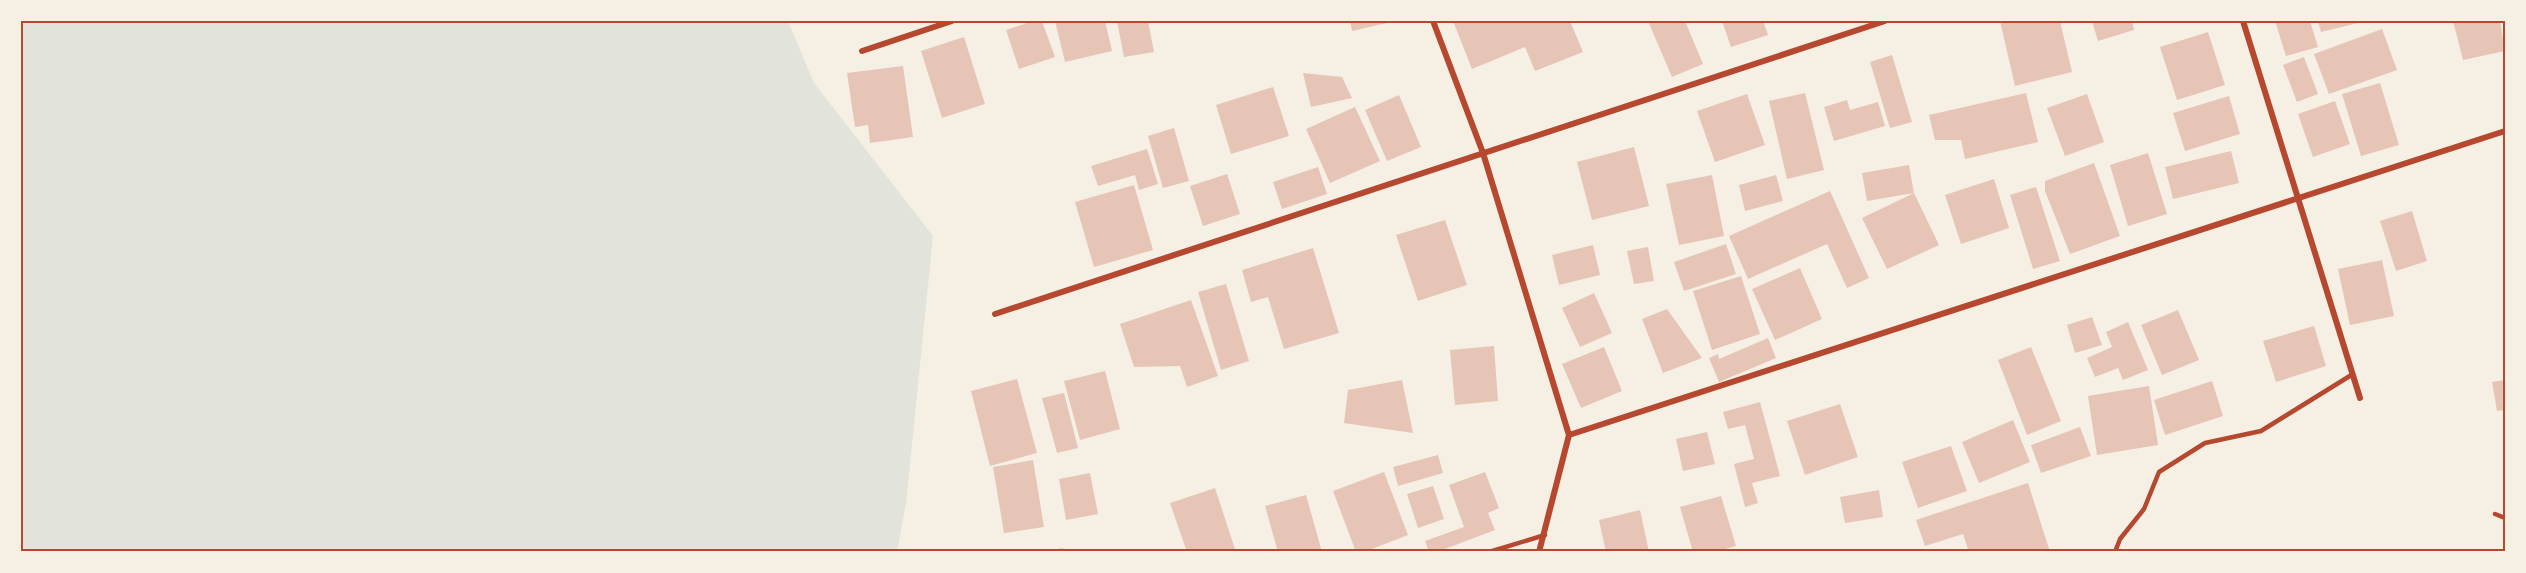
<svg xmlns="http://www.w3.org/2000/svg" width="2526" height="573" viewBox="0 0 2526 573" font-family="Bitter,serif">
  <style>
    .green { fill: #e2e4dc }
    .building { fill: #e6c5b7 }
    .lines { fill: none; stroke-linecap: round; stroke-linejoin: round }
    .service { stroke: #b5482f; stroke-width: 4.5 }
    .minor { stroke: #b5482f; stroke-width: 6 }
    .neatline { fill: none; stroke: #b5482f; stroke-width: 2 }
  </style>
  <rect width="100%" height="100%" fill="#f6efe4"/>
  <path class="green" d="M21,21H788L814,83L933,236L906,504L897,552H21Z"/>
  <path class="building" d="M1033,21H1042L1055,57L1019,69L1006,30Z
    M1055,21H1105L1112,51L1065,62Z
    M1117,21H1148L1154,52L1124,57Z
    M1350,21H1391V22L1352,31Z
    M1453,21H1570L1583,52L1535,71L1525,47L1472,69Z
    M1648,21H1685L1703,64L1672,77Z
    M1722,21H1763L1768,35L1731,47Z
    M2000,21H2060L2072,72L2015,86Z
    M2092,21H2132L2134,30L2098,41Z
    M2275,21H2310L2318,47L2286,56Z
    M2318,21H2362V22L2321,32Z
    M2453,21H2500L2505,51L2463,60Z
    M2382,29L2397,70L2329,94L2314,54Z
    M2208,32L2225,85L2177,100L2160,47Z
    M964,37L985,104L942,118L921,51Z
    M1892,55L1912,122L1890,128L1870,62Z
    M2304,57L2318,94L2297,102L2283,65Z
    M903,66L913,137L870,143L868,125L855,127L847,73Z
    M1303,73L1342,77L1352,98L1311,107Z
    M2380,83L2399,145L2361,156L2342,94Z
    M1273,87L1289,136L1231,154L1216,105Z
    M1805,93L1824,170L1787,179L1769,101Z
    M2026,93L2038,142L1965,159L1961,140H1935L1929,115Z
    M1747,94L1765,145L1715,162L1697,111Z
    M2087,94L2104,142L2065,156L2047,108Z
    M1399,95L1421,147L1387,161L1365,110Z
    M2229,96L2240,134L2185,151L2173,113Z
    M1847,100L1850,110L1878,102L1885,126L1834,141L1824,107Z
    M2335,101L2350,144L2313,157L2298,114Z
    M1355,107L1380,161L1330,183L1306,129Z
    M1174,128L1189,181L1163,188L1148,136Z
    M1634,147L1649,206L1592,220L1577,162Z
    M1147,149L1158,184L1139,190L1135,175L1098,186L1091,166Z
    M2231,151L2239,183L2173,199L2165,167Z
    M2148,153L2167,214L2128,226L2110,165Z
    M2094,163L2120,236L2070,254L2045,191V181Z
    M1909,165L1914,193L1867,201L1862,173Z
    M1318,167L1327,194L1282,209L1273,182Z
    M1227,174L1240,214L1203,226L1190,186Z
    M1712,175L1724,236L1679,245L1666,184Z
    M1776,175L1783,201L1745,211L1739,185Z
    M1994,179L2009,228L1961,244L1945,195Z
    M1134,185L1153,250L1094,267L1075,202Z
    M2036,187L2060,261L2033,269L2010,195Z
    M1830,191L1869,278L1847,288L1827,244L1748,279L1729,236Z
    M1914,193L1939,245L1887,269L1862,218Z
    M2412,211L2427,261L2396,271L2380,221Z
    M1445,220L1467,285L1418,301L1396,235Z
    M1726,244L1736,274L1684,291L1674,262Z
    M1593,245L1600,275L1559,285L1552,255Z
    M1648,247L1654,281L1634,284L1627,251Z
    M1313,248L1339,333L1284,349L1268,297L1251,302L1242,270Z
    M2382,260L2394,316L2350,325L2338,269Z
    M1800,268L1822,319L1775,340L1752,289Z
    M1741,276L1760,334L1712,350L1693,291Z
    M1226,284L1249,361L1221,370L1198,292Z
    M1594,293L1612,333L1580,347L1562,308Z
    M1191,300L1218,376L1187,387L1180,366L1134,367L1120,324Z
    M1667,309L1702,358L1663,373L1642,319Z
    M2178,310L2199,360L2162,375L2141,325Z
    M2092,317L2102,345L2075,353L2067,325Z
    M2128,322L2148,370L2123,380L2118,368L2095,377L2087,358L2112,347L2106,332Z
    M2314,326L2326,366L2276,382L2263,341Z
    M1768,338L1776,358L1719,382L1709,358L1718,354L1719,359Z
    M1494,346L1498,401L1455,405L1450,350Z
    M1604,347L1622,391L1581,408L1562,364Z
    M2031,347L2061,421L2027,435L1998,360Z
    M1105,371L1120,429L1080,440L1064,381Z
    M1017,379L1037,453L990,466L971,391Z
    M1402,380L1413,433L1344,423L1348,390Z
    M2505,380V410L2497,411L2492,382Z
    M2212,381L2223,416L2165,435L2154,400Z
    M2149,386L2158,445L2097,455L2088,396Z
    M1064,393L1078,448L1057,453L1042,398Z
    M1760,402L1780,476L1752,483L1758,503L1745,507L1734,464L1754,459L1745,425L1728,429L1723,412Z
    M1840,404L1858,457L1805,475L1787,421Z
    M2013,420L2030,462L1979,483L1962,442Z
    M2080,427L2091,456L2041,473L2031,445Z
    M1707,432L1715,464L1683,471L1676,439Z
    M1951,446L1967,491L1918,508L1902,462Z
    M1438,455L1443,473L1398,486L1393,467Z
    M1033,460L1044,527L1004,533L993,467Z
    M1384,472L1408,535L1364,552H1356L1333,491Z
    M1485,472L1499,508L1488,513L1495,530L1437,552H1429L1425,541L1464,527L1449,485Z
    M1090,473L1098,514L1066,520L1059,479Z
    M2028,483L2050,552H1969L1963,534L1925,546L1916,520Z
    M1433,486L1444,519L1418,528L1407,494Z
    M1215,488L1236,552H1187L1170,503Z
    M1879,490L1883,517L1845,523L1840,497Z
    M1306,495L1322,552H1278L1265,506Z
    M1721,496L1736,546L1715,552H1693L1680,507Z
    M1640,510L1649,552H1606L1599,520Z
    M1063,548L1064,552H1045V551Z"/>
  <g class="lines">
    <path class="service" d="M2495,514L2505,518
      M1489,552L1545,535
      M2115,552L2120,539L2144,509L2159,472L2205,443L2261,431L2353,374"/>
    <path class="minor" d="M1433,21L1483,153L1569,435
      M2243,21L2360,398
      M862,51L952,21
      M995,314L1885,21
      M1569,435L2505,131
      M1539,552L1569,435"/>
  </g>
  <rect width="2526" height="573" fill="none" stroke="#f6efe4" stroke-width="45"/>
  <rect x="22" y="22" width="2482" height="528" class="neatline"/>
</svg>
